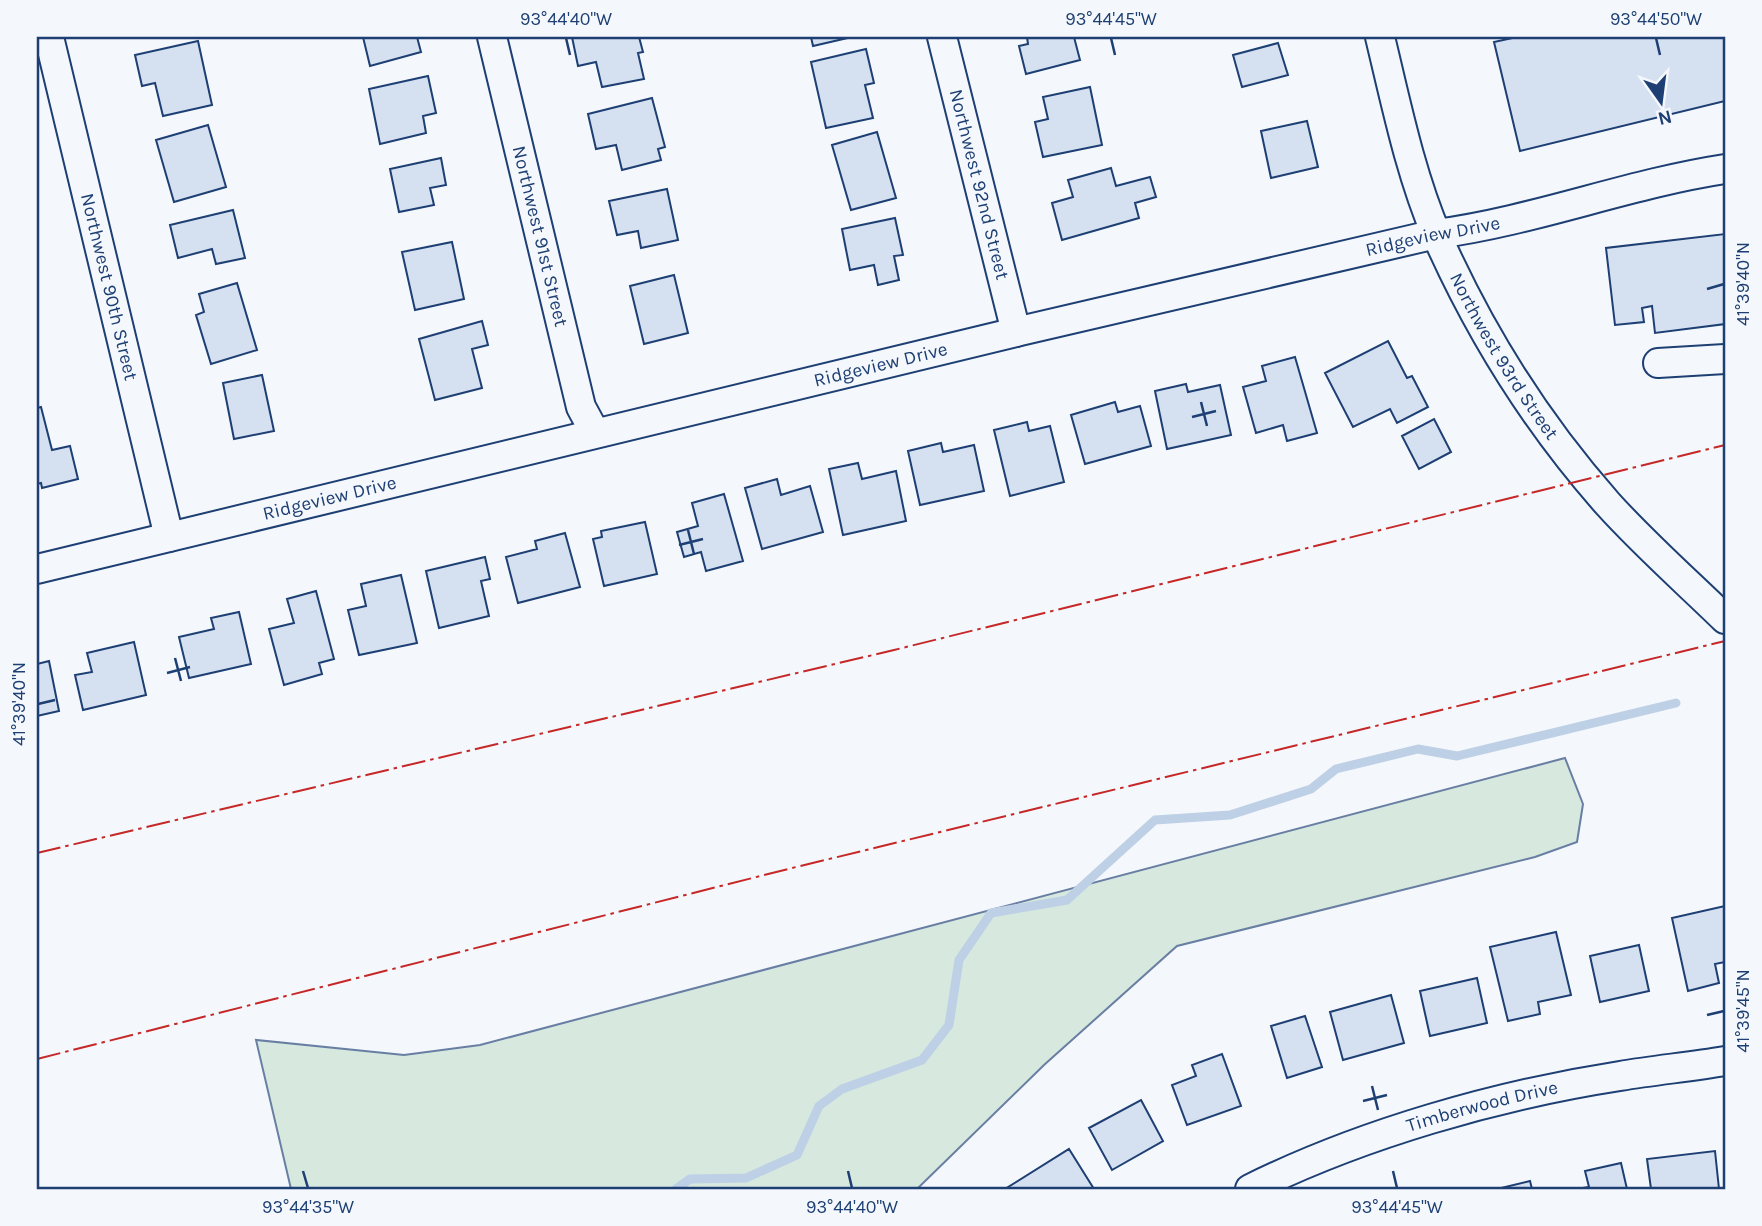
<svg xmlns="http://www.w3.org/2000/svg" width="1762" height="1226" viewBox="0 0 1762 1226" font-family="Karla,sans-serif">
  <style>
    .green { fill: #d7e8df; stroke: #687fa3; stroke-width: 2 }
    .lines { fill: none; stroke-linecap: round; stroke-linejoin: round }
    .stream { stroke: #bed0e5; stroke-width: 9 }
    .building { fill: #d5e0f0; stroke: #1d3f73; stroke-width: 2 }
    .minor-casing { stroke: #1d3f73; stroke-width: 32 }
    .minor { stroke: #f4f7fb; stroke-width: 28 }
    .power { stroke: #c62828; stroke-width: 2; stroke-dasharray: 24 5 3.5 5; stroke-linecap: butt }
    .ticks { fill: none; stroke: #1d3f73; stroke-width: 2.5 }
    .labels { text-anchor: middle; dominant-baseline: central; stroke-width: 5; stroke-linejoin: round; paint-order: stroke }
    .street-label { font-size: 19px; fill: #1d3f73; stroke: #f4f7fb }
    .neatline { fill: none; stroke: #1d3f73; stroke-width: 2.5 }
    .ticks-label { font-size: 18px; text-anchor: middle; fill: #1d3f73 }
  </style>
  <rect width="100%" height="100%" fill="#f4f7fb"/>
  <path class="green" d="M1565,758L1583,804L1577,842L1535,857L1177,946L1044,1065L917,1189H291L256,1040L404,1055L480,1045Z"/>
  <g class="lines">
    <path class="stream" d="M676,1189L690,1179L746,1178L797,1155L819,1106L842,1089L922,1060L949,1025L959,960L991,913L1067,900L1155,820L1230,815L1311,789L1336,769L1418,749L1457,756L1676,703"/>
  </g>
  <path class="building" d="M363,37H417L421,52L370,66Z
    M572,37H639L643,52L638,53L644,79L602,87L596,62L578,66Z
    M811,37H852L813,46Z
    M1027,37H1074L1080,60L1026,74L1019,46L1028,44Z
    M1517,37H1725V101L1520,151L1494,42Z
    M198,41L212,105L163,116L155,83L142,86L135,55Z
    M1278,43L1288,75L1242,87L1233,55Z
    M866,49L874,83L865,85L873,118L826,128L811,62Z
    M428,76L436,113L423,116L426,133L380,144L369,89Z
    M1090,87L1102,145L1043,157L1035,122L1048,119L1043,97Z
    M652,98L665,147L658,149L661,160L622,170L616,145L596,149L588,114Z
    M1307,121L1318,167L1271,178L1261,131Z
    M208,125L226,187L174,202L156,140Z
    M877,132L896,198L851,210L832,145Z
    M441,158L446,185L430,188L434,205L399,212L390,169Z
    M1111,168L1116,186L1150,177L1156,197L1135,203L1139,218L1062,240L1052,203L1073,197L1068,180Z
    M667,189L678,240L641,248L638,231L617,235L609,201Z
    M233,210L245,258L216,264L212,249L178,258L170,225Z
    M895,218L903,255L894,256L899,280L878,285L874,265L850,270L842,229Z
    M1725,234V324L1655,333L1652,306L1642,308L1644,322L1615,325L1606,248Z
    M452,242L464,299L415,310L402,252Z
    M674,275L688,333L644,344L630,286Z
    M237,283L257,350L211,364L196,315L204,312L199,294Z
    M482,321L488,345L472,349L482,388L435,400L419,339Z
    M1388,341L1407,378L1412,376L1428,407L1397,423L1390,409L1353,427L1325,373Z
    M1295,357L1317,433L1287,441L1283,425L1256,433L1243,387L1266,381L1262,366Z
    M262,375L274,431L234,439L223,383Z
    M1186,384L1188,392L1220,385L1231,435L1167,449L1155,391Z
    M1115,402L1118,412L1140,406L1151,446L1085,464L1071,415Z
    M41,407L52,450L70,446L78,479L42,488L41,483L37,484V408Z
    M1434,419L1451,452L1419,469L1402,436Z
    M1027,422L1029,431L1050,426L1064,482L1010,496L994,430Z
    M941,443L943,452L974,445L984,491L920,505L908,451Z
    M858,463L862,479L896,471L906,521L843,535L829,469Z
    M777,479L781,495L810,486L823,532L762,549L745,488Z
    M724,494L743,561L706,571L701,552L684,557L677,532L698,526L692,503Z
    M645,522L657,574L604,586L593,539L602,537L601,531Z
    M565,533L580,587L518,603L506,557L537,549L535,541Z
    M485,557L490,579L481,581L489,616L439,628L426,571Z
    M401,575L417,643L359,655L348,610L366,606L361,584Z
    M316,591L334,659L319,663L322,674L284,685L269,629L294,623L287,599Z
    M239,612L251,664L189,678L179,637L214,629L211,618Z
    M134,642L146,695L83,710L75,675L92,672L87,653Z
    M49,661L59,711L37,716V664Z
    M1725,906V962L1715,964L1719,983L1688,991L1672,918Z
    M1556,932L1571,995L1538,1002L1540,1014L1508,1021L1490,947Z
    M1639,945L1649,991L1600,1002L1590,956Z
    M1477,978L1487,1023L1430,1036L1420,991Z
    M1391,995L1404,1043L1343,1060L1330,1012Z
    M1305,1016L1322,1067L1287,1078L1271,1026Z
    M1222,1054L1241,1106L1187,1125L1172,1085L1196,1076L1192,1065Z
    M1141,1100L1163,1141L1112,1170L1089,1128Z
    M1069,1149L1094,1189H1005Z
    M1715,1151L1719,1189H1651L1647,1159Z
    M1621,1163L1627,1189H1576L1589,1187L1585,1171Z
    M1530,1181L1532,1189H1497Z"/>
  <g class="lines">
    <defs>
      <g id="minor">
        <path id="s1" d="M49,37L169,537"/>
        <path id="s2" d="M492,37L581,407L595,433"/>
        <path id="s3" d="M942,37L1016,332"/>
        <path id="s4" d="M1380,37C1396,103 1410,173 1437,236C1480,333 1537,424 1608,504C1644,544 1686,581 1725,619"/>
        <path d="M1658,363L1725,359"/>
        <path id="s5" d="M37,569L1016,332L1436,234C1534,221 1627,184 1725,169"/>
        <path id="s6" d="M1250,1189C1361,1134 1497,1095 1620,1076C1655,1070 1690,1067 1725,1061"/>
      </g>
    </defs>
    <use href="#minor" class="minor-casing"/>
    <use href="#minor" class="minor"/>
    <path class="power" d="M37,853L894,650L1725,445
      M37,1059L788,869L1725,641"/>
  </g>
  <path class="ticks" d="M566,38L570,55M1111,38L1115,55M1656,38L1660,55M1707,289L1724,284M1201,402L1207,426M1192,417L1216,411M688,530L694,554M679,545L703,539M175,658L181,681M167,673L190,667M38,704L55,700M1707,1015L1724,1011M1372,1086L1378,1110M1363,1101L1387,1095M303,1171L308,1188M848,1171L852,1188M1393,1171L1397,1188"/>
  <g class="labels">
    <g class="street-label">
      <text stroke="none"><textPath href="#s3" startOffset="152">Northwest 92nd Street</textPath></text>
      <text stroke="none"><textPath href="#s2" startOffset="205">Northwest 91st Street</textPath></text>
      <text stroke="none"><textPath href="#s5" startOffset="1435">Ridgeview Drive</textPath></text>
      <text stroke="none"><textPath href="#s1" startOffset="257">Northwest 90th Street</textPath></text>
      <text stroke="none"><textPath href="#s4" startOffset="345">Northwest 93rd Street</textPath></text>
      <text stroke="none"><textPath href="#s5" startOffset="868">Ridgeview Drive</textPath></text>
      <text stroke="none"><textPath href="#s5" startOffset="301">Ridgeview Drive</textPath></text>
      <text stroke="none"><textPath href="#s6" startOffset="247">Timberwood Drive</textPath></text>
    </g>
  </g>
  <rect width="1762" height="1226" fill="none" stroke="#f4f7fb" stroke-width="77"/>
  <g transform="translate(1661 102) rotate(166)" stroke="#f4f7fb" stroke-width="5" paint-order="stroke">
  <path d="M0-5L12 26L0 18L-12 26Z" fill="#1d3f73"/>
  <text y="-10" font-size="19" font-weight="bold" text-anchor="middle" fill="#1d3f73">N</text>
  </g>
  <rect x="38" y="38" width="1686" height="1150" class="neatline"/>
  <g class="ticks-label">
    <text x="566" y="25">93°44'40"W</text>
    <text x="1111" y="25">93°44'45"W</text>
    <text x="1656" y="25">93°44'50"W</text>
    <text transform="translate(1743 284) rotate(-90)" y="6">41°39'40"N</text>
    <text transform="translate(19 704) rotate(-90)" y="6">41°39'40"N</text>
    <text transform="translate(1743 1011) rotate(-90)" y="6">41°39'45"N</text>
    <text x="308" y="1213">93°44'35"W</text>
    <text x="852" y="1213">93°44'40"W</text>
    <text x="1397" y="1213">93°44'45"W</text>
  </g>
</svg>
